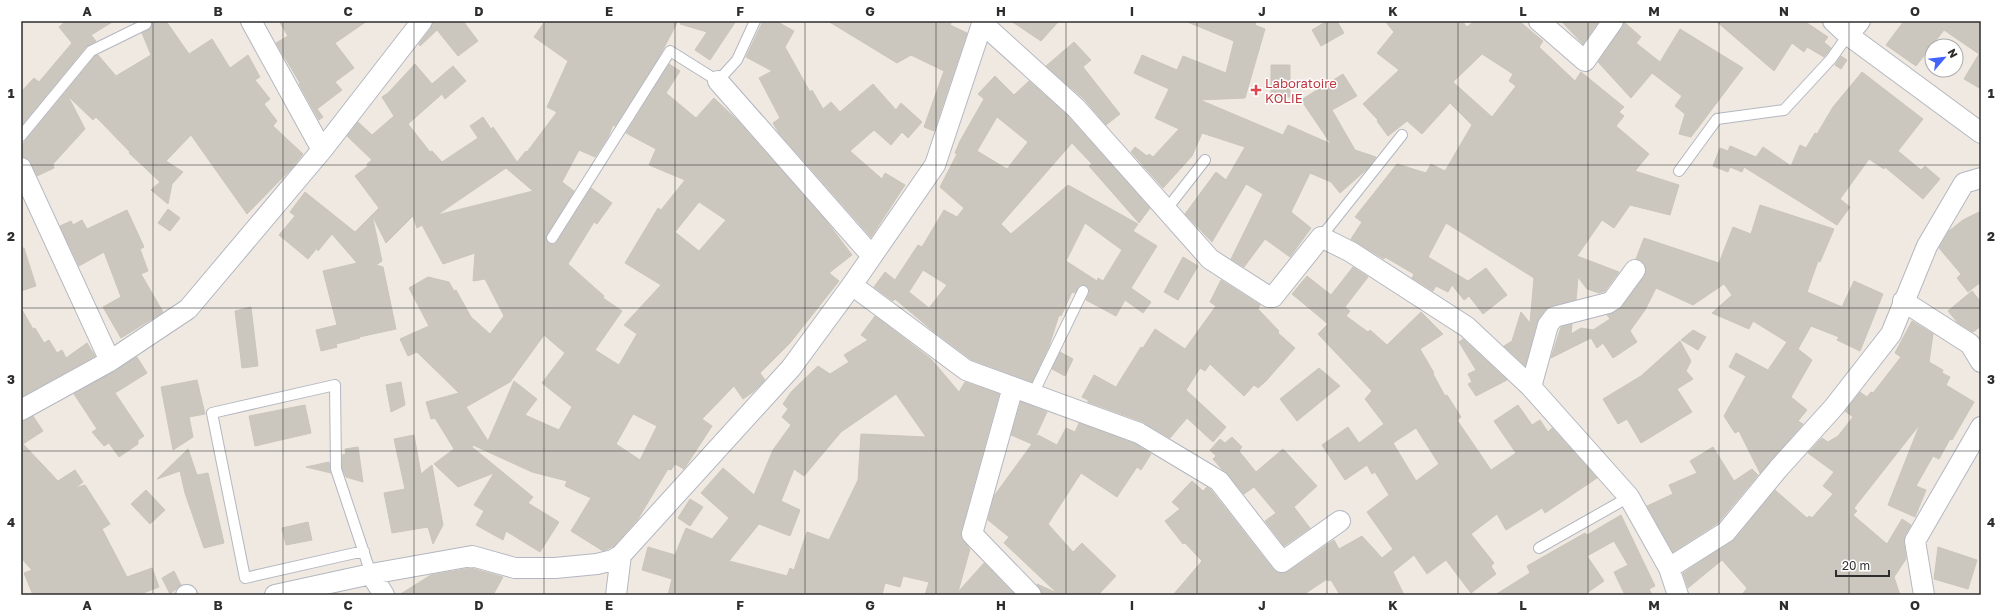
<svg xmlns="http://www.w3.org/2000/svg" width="2002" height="616" viewBox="0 0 2002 616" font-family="'Golos Text',sans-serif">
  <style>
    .building { fill: #cbc7bf; stroke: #cbc5ba; fill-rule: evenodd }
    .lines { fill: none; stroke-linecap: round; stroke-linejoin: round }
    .lane-casing { stroke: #b4b7c1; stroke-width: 12 }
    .street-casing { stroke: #b4b7c1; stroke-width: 22 }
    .lane { stroke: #fff; stroke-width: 10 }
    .street { stroke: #fff; stroke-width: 20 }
    .grid { fill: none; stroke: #2e2e2e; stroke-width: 1; stroke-opacity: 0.55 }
    .health-dot { fill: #e0444e; stroke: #fff; stroke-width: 1.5 }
    .labels { text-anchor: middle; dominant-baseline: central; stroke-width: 3; stroke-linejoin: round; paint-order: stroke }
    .health-label { font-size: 13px; fill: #be3a42; stroke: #fff; text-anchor: start }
    .neatline { fill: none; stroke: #2e2e2e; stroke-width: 1.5 }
    .grid-label { font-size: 13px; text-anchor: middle; font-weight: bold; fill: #2e2e2e }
  </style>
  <rect width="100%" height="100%" fill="#efe9e1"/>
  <path class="building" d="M66,21H114L91,35L96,41L86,47L22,125L21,92L34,78L39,82L72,43L59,27Z
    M152,21H166L189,54L212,39L230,68L248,55L260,77L255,80L270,99L264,104L277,121L273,126L303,154L291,169L247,214L191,135L166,161L183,172L172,184L168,204L151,190L160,182L129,153L130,152L96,117L93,120L68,96L85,129L53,164L54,168L37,176L28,159L21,157V146L95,56L98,55L116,76L151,55L142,33L151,28Z
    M279,21H367L335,43L354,68L335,82L342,90L317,109L323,117L319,120L299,84L300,83L276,43L288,36Z
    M433,21H463L478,41L458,56L437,30L420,46L419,44L431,28Z
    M545,21H678L659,57L615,126L613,125L608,137L595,157L579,150L562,182L574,191L546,237L549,244H555L557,242L591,188L612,203L597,224L594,222L568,264L604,296L603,298L622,311L595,350L619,365L637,334L624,325L661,285L625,263L658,208L661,210L685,180L649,165L656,149L626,133L669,64L680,71L666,93L696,118L714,98L737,120L824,218L852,255L829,273L839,281L790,343L760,373L765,380L753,392L743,399L734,386L702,419L712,426L684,469L675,464L671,470L668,469L638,519L614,546L603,551L571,531L591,498L565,486L567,481L532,472L473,445L472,447L533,497L528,503L559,522L540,552L506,531L503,540L476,525L484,511L474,505L494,473L458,487L434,464L454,449L435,418L431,419L426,402L459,393L417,352L408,356L400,339L429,326L409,288L428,277L449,282L454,291L456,290L471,317L490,334L504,316L485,279L473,281L475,253L443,264L422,225L417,228L413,216L386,243L372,215L379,208L355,176L368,166L367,164L372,160L347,136L358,122L372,135L394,116L382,97L388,93L415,64L432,84L453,66L466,81L445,99L442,94L408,124L430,152L432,151L442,162L478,138L470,126L483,117L491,129L493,127L517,162L526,151L527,152L557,112L547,107L568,61L534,37ZM506,168L533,191L437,215ZM699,202L726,220L699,251L675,232ZM544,335L565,353L542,383L572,407L559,430L525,415L537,399L514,381L488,441L466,407L510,382ZM633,414L657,426L640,460L616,444Z
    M681,21H736L710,60L695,50L707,32L680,24Z
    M763,21H776L794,31L785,47L810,92L812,90L823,109L831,102L840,112L873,84L896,110L901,103L922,122L908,138L902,132L891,145L874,130L850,151L882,179L885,173L905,185L871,237L779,133L773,123L780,118L759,78L772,71L746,57Z
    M828,21H952L950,25L967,33L934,131L924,127L944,71L911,55L897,63Z
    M1011,21H1059L1041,41Z
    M1185,21H1256L1255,25L1265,29L1245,98L1200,100L1283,135L1288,125L1331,144L1301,100L1343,74L1357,96L1332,110L1355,150L1376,157L1367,169L1340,193L1331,182L1310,173L1291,212L1311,228L1290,257L1265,239L1244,267L1231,259L1263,194L1246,184L1212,242L1185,214L1216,172L1226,180L1245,147L1202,133L1192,156L1163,188L1131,152L1135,147L1147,156L1149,154L1153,157L1179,129L1155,118L1169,89L1134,73L1142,55L1177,70L1183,56L1226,73L1234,41Z
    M1327,21H1337L1344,33L1321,46L1312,30Z
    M1385,21H1462L1467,27L1474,21H1519L1543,41L1539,47L1575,81L1581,72L1624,107L1619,112L1624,116L1616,126L1649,154L1635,171L1679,185L1670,215L1630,205L1614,228L1602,220L1577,256L1619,272L1605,291L1599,293L1587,289L1578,277L1576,300L1551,306L1545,310L1537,322L1525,366L1504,346L1512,341L1521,312L1530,323L1534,278L1446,223L1428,257L1468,281L1486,268L1507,295L1483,314L1469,296L1464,300L1452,285L1448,292L1436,286L1433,291L1412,278L1414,274L1385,257L1384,259L1351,239L1362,222L1355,217L1397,164L1426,173L1431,164L1445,171L1472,125L1450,103L1422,134L1407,121L1388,136L1377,121L1378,120L1363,104L1399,70L1377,53L1394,32ZM1482,54L1513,74L1509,81L1516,86L1492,117L1453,82Z
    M1561,21H1599L1583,44Z
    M1716,21H1804L1828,37L1824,42L1831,48L1824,57L1807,47L1804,52L1792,43L1774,71Z
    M1904,21H1981V89L1964,79L1979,54L1944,30L1916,66L1886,45Z
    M1624,22L1641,37L1636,43L1660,62L1680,29L1743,68L1691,137L1679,134L1685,114L1675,106L1682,96L1652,73L1631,98L1598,62Z
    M1074,42L1091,60L1083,67L1120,114L1106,125L1084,99L1046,66Z
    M1841,56L1847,60L1841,69L1835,65Z
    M1271,65H1290V97L1271,98Z
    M1862,72L1923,119L1898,151L1921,170L1925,166L1940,179L1923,199L1885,167L1884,169L1869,159L1840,199L1850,207L1837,225L1744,167L1742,172L1730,167L1728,172L1713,166L1720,148L1728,151L1730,146L1756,157L1763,147L1791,166L1800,145L1806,148L1815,133L1817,134L1833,107Z
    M995,76L1014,95L1029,81L1068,116L1150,208L1139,223L1089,166L1092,164L1072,143L1001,224L1011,234L1068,185L1138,224L1133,231L1157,246L1131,288L1151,302L1143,313L1125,300L1116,316L1086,300L1089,293V288L1085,285H1080L1075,293L1072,292L1061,316L1059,315L1049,346L1032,382L972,360L933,331L895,299L893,301L874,287L885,272L895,280L918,245L922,247L944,210L957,217L964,208L940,187L957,154L955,153L960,141L984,99L978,94ZM997,117L1028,142L1007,169L977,151ZM1085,223L1122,250L1103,281L1098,278L1097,281L1066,261ZM923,270L947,285L929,308L909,292Z
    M305,192L355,232L372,215L382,261L376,265L383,267L396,329L359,337L360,338L336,344L337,347L321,351L316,330L337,325L323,271L357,263L332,234L318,251L317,248L308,259L279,235L295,216L290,212Z
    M1760,205L1834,229L1820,262L1818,261L1807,292L1842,307L1854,281L1883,294L1860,351L1837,340L1839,337L1811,326L1798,349L1812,360L1791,397L1807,410L1798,421L1803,424L1760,473L1739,431L1735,433L1724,416L1746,376L1729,367L1736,353L1768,370L1787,342L1753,321L1749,329L1712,313L1732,295L1724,284L1693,305L1656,288L1645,310L1630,331L1637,342L1613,358L1603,343L1597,348L1591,338L1551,358L1561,327L1572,324L1571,334L1581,328L1593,330L1610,319L1607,315L1622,307L1646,272L1645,265L1641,261L1636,259L1644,238L1719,263L1733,227L1751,234Z
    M168,209L180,218L170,231L158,223Z
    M127,210L144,247L140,249L148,271L141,274L163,312L121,338L103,307L121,297L104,252L79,266L60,226L71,221L73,225L82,220L87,229Z
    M1981,211V282L1968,292L1957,278L1961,274L1939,248L1949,231L1963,220Z
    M21,248H24L36,286L21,291Z
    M1183,257L1198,266L1178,300L1164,292Z
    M1353,267L1368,277L1345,307L1350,311L1346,316L1368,332L1370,330L1387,345L1421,312L1443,334L1420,349L1434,373L1433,374L1445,396L1447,395L1461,417L1457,420L1491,470L1516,453L1494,421L1518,405L1532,425L1540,420L1548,432L1552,428L1597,478L1545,513L1542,508L1506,530L1497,514L1471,534L1494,563L1491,566L1496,574L1471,593L1446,560L1427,574L1414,555L1393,572L1404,595H1340L1331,580L1328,581L1327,579L1303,595H1173L1202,561L1185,543L1183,544L1165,521L1180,509L1172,502L1192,481L1203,491L1207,487L1211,490L1273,569L1278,573L1289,571L1334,540L1339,549L1362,536L1382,558L1393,549L1367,512L1389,495L1375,472L1372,474L1367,465L1345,480L1322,445L1348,427L1359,443L1384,424L1365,399L1372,391L1318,334L1328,324L1292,294L1307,276L1331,295ZM1416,428L1439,464L1416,481L1393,443Z
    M1221,280L1260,305L1258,309L1279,331L1278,333L1295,348L1266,381L1258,388L1254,385L1244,396L1210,364L1205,371L1200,368L1186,390L1226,427L1213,442L1187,418L1170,438L1143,422L1088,402V400L1082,397L1094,375L1116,387L1141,347L1143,348L1155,329L1185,349L1216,306L1210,302Z
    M1972,291L1981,302V326L1973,332L1958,323L1948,311Z
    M251,307L258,366L242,368L235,311Z
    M21,308L33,329L35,328L44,343L49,340L57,353L62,350L66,358L87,343L95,356L21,397Z
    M875,316L931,359L959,392L965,382L999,394L961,531V537L970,549L958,592L984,563L1015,595H925L929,582L903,576L900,587L885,583L882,595L861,593V595H668L672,579L642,570L648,547L675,555L686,528L712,539L729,518L701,493L723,468L754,495L773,450L791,425L782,417L788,409L783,404L791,392L818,366L830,374L849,362L844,355L868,340L861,335ZM896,394L926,437L861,434L858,480L829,540L807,532L794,570L790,568L787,576L729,561L759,524L790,536L800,510L781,501L794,469L804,476L841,432Z
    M1912,321L1933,334L1929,362L1943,370L1942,373L1950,377L1946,385L1974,402L1952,440L1950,439L1939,459L1933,456L1916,486L1926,490L1915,517L1888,505L1920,424L1854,508L1857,511L1853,515L1887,544L1902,519L1911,525L1905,535L1904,542L1906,559L1894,577L1900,595H1742L1747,588L1722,560L1688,588L1683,573L1735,539L1775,490L1807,518L1809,516L1812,518L1833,494L1823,486L1834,472L1808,453L1822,438L1828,442L1838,436L1853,417L1845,411L1860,392L1867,397L1871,392L1873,393L1901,357L1895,353Z
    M1693,330L1706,337L1698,350L1681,340Z
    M1463,339L1507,380L1476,396L1468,384L1472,382L1468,374L1476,370L1459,342Z
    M1680,341L1691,361L1686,371L1693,379L1677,389L1692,412L1641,443L1627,419L1618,424L1603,399L1641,376Z
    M1060,352L1073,359L1065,376L1052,369Z
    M137,357L147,373L115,393L144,436L138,440V444L119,457L109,443L104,446L92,432L97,429L74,394Z
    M1319,368L1340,386L1297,421L1280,399Z
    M197,380L205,414L189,417L193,437L173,450L161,387Z
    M401,382L405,405L391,412L386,385Z
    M1021,402L1047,412L1034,440L1038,435L1057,445L1066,428L1075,432L1079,423L1134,443L1151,454L1141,470L1137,467L1117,497L1081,473L1048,524L1073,552L1082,543L1116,576L1098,595H1042L1037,584L1057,593L1004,543L1009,537L988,520L994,496L1032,444L1011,435Z
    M305,405L311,433L255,446L249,416Z
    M33,416L43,431L23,444L58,481L75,470L83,482L75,488L85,485L110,524L102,529L127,577L152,568L159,587L138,595H33L24,573L32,570L21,558V421Z
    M414,435L421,474L432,465L443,525L433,544L428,527L392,533L384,493L405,489L394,439Z
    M1232,437L1242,447L1239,451L1256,472L1283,449L1317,486L1294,507L1310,528L1284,546L1265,521L1276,513L1254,487L1244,494L1213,459L1216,456L1210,450L1220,439L1225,443Z
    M358,447L363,482L346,477L342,468V455L346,454L345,449Z
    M1713,447L1734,481L1752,469L1758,475L1718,523L1673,552L1647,506L1673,494L1669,485L1697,473L1690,461Z
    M188,449L197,475L208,473L224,543L204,548L185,493L180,471L157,479Z
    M329,462L331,473L306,467Z
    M146,490L165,510L150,524L131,504Z
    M690,499L703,507L690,526L678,518Z
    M1621,515L1655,586L1649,589L1652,595H1625L1614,572L1628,565L1614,541L1587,556L1604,581L1584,595H1495L1530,573L1527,566L1585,533L1587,535Z
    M308,522L312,540L286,545L282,528Z
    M1938,547L1977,560L1968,589L1934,579Z
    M471,568L503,577L493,595H399L431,575Z
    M174,571L181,585L170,594L162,578Z"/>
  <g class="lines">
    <defs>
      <path id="lane" d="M21,136L91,51L146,24
        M1679,171L1717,119L1784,110L1831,59L1848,35
        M1166,210L1205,160
        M1321,237L1402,135
        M552,238L670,51L718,81L737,60L755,21
        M1033,394L1083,291
        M1539,548L1629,497
        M364,551L245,578L212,413L335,385L336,469L371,574"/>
      <path id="street" d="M251,21L322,150
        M1539,21L1585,61L1613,21
        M1833,21L1848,35L1981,133
        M982,23L1076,108L1210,259L1269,297H1273L1321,237L1351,252L1467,327L1531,387L1629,497L1669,568L1678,595
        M1848,35L1860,21
        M718,81L872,256
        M21,168L110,361
        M852,285L966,370L1139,433L1219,481L1282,562L1340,521
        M1903,301L1970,344L1981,362
        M1013,387L972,534L1031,595
        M1531,387L1548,325L1554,317L1608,303L1613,300L1635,270
        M21,410L110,361L188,309L322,150L422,21
        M1669,568L1726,532L1778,469L1834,407L1891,334L1927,246L1964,183L1981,178
        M371,574L384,595
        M186,595H187
        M275,595L371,574L472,556L515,568H555L597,564L613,560L621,555
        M616,595L621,555L791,368L852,285L935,165L983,21
        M1924,595L1915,541L1981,427"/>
    </defs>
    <use href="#lane" class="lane-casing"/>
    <use href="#street" class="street-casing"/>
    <use href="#lane" class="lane"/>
    <use href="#street" class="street"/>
  </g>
  <path class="grid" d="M153,21V595M283,21V595M414,21V595M544,21V595M675,21V595M805,21V595M936,21V595M1066,21V595M1197,21V595M1327,21V595M1458,21V595M1588,21V595M1719,21V595M1849,21V595M21,165H1981M21,308H1981M21,451H1981"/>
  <path class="health-dot" d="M1254 84h4v4h4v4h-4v4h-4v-4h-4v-4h4z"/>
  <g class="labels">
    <g class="health-label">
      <text x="1265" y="83">Laboratoire<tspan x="1265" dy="15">KOLIE</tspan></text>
    </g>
  </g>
  <rect width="2002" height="616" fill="none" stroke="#ffffff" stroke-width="44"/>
  <g transform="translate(1944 58) rotate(62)"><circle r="19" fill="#ffffff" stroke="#ababab"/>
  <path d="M0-3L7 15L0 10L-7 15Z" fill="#4264fb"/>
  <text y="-6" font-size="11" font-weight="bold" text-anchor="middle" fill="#2e2e2e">N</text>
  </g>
  <path d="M1836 570v6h53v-6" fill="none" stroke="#2e2e2e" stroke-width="2"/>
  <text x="1842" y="570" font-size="12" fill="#2e2e2e" stroke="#ffffff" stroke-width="3" paint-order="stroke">20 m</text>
  <rect x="22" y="22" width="1958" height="572" class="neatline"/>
  <g class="grid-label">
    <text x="87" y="16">A</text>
    <text x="218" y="16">B</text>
    <text x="348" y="16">C</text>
    <text x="479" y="16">D</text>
    <text x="609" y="16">E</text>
    <text x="740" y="16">F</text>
    <text x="870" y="16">G</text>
    <text x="1001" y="16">H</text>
    <text x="1132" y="16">I</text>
    <text x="1262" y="16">J</text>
    <text x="1393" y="16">K</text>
    <text x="1523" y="16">L</text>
    <text x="1654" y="16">M</text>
    <text x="1784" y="16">N</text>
    <text x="1915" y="16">O</text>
    <text x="11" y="98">1</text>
    <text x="1991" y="98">1</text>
    <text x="11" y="241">2</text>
    <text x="1991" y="241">2</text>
    <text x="11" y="384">3</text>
    <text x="1991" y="384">3</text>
    <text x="11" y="527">4</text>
    <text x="1991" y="527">4</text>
    <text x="87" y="610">A</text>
    <text x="218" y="610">B</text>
    <text x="348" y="610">C</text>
    <text x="479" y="610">D</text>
    <text x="609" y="610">E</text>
    <text x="740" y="610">F</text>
    <text x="870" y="610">G</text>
    <text x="1001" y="610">H</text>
    <text x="1132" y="610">I</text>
    <text x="1262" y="610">J</text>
    <text x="1393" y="610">K</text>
    <text x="1523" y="610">L</text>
    <text x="1654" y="610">M</text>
    <text x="1784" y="610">N</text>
    <text x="1915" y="610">O</text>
  </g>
</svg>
